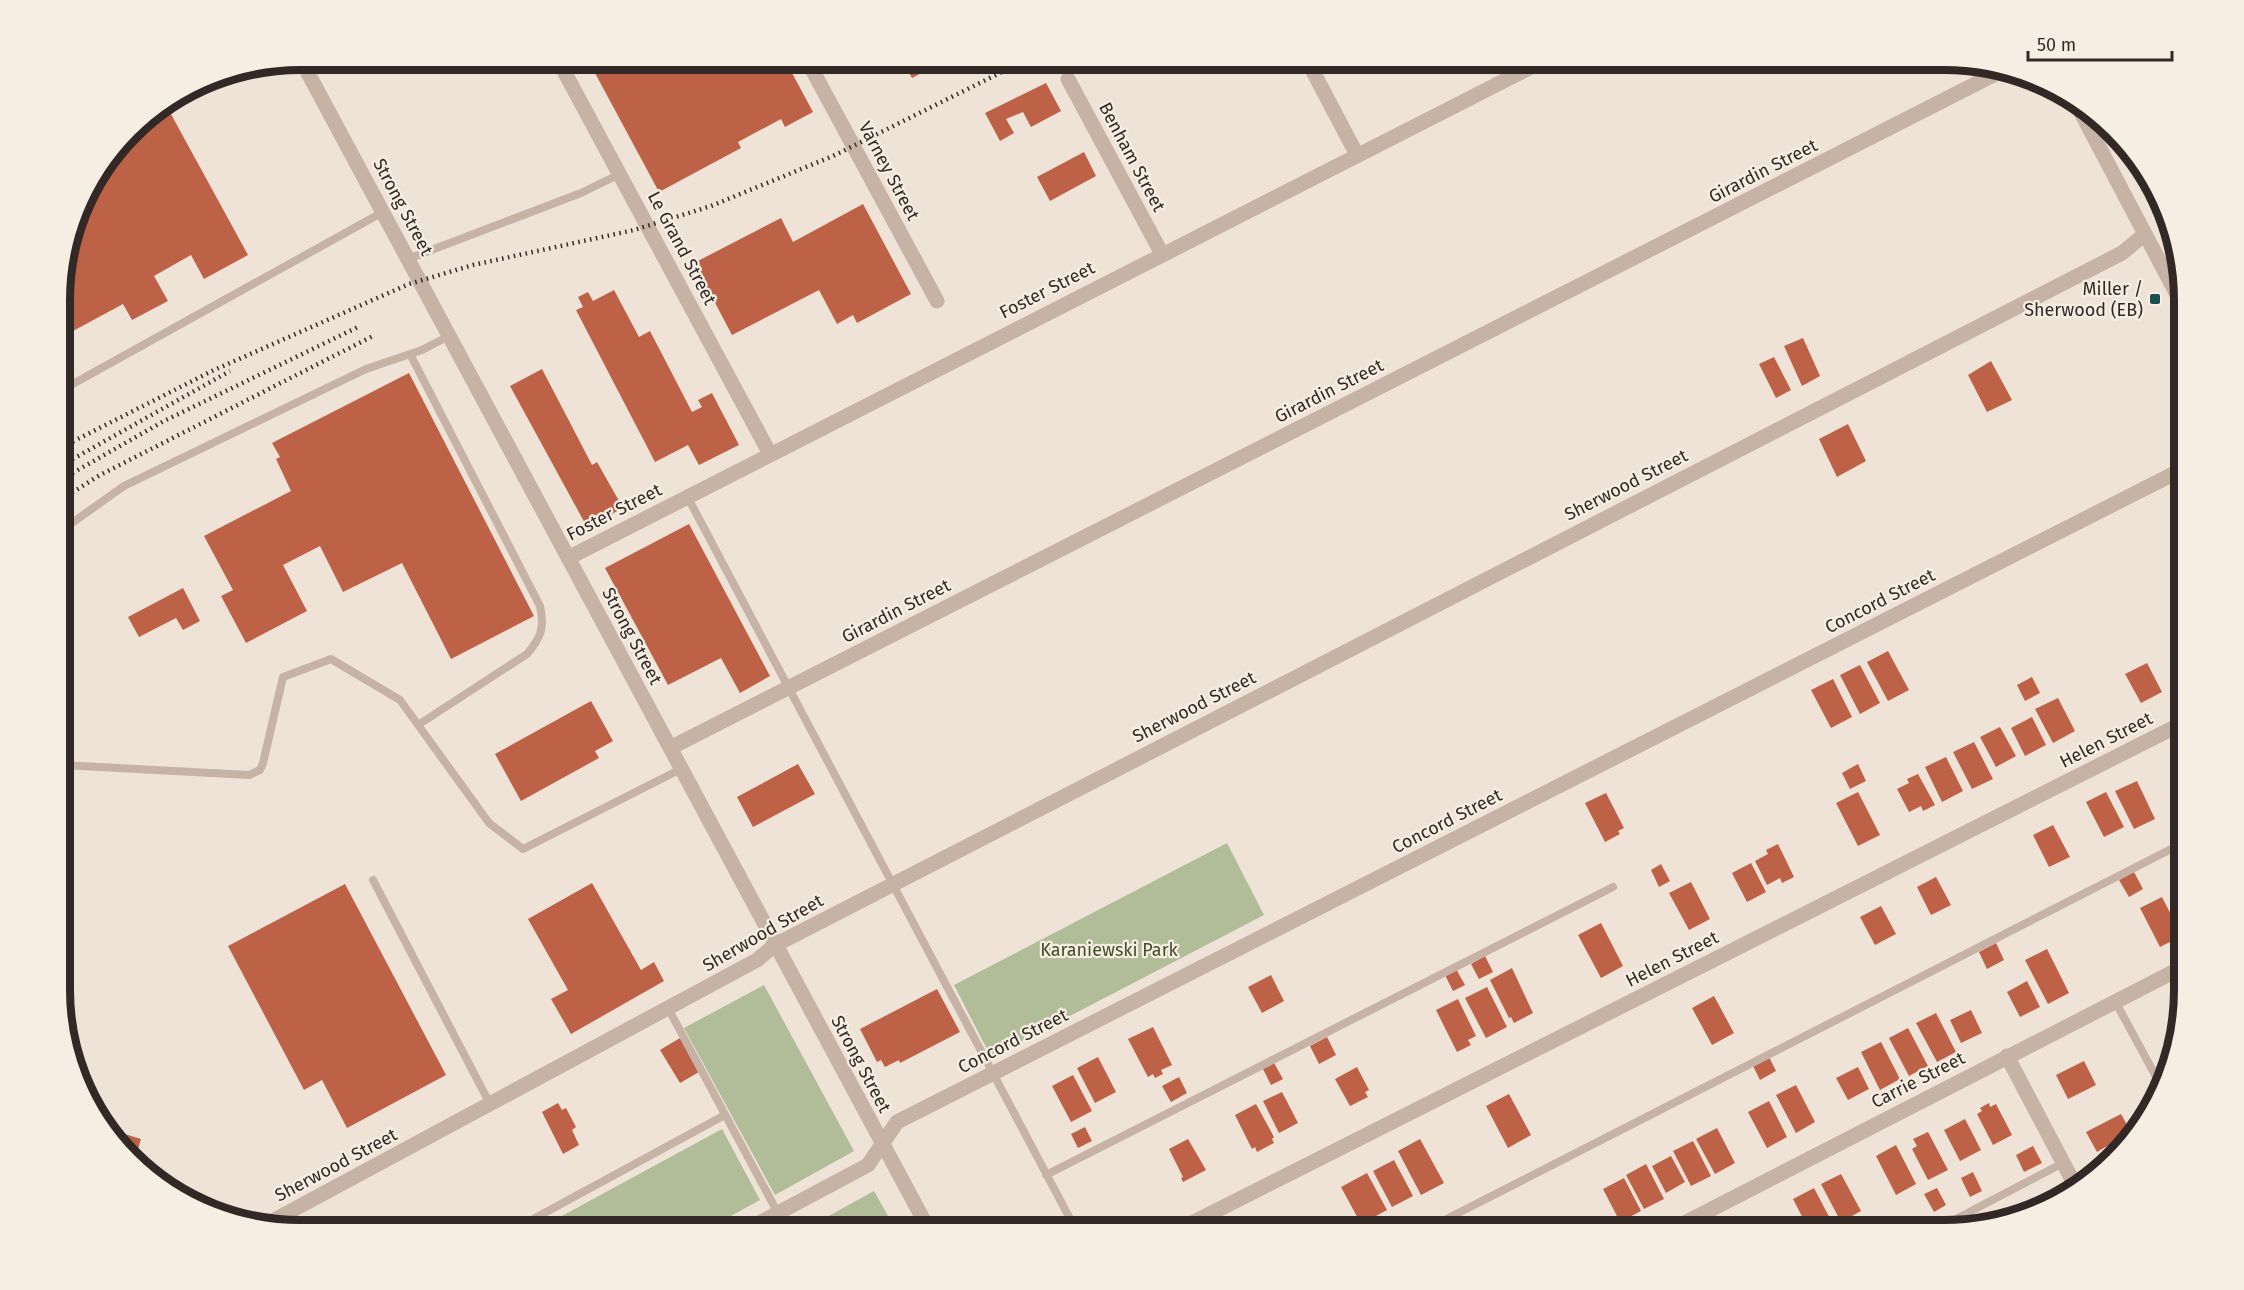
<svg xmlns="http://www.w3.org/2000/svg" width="2244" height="1290" viewBox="0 0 2244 1290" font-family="'Fira Sans',sans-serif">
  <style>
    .green { fill: #b1bc99 }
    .building { fill: #bd6247 }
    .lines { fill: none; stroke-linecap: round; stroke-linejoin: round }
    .lane { stroke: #c6b3a5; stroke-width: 8 }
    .street { stroke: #c6b3a5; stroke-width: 15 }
    .rail { stroke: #322926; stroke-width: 4.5; stroke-dasharray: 1.5 4.5; stroke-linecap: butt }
    .poi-dot { fill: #1e4d50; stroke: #f7eee3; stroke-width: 2 }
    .labels { text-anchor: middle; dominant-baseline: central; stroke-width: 4.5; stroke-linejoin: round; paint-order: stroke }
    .street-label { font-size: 18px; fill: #322926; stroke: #f7eee3 }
    .poi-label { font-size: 18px; fill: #322926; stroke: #f7eee3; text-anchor: end }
    .park-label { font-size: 18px; fill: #424e2b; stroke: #f7eee3 }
    .rim { fill: none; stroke: #322926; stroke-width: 8 }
  </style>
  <rect width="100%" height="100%" fill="#efe3d8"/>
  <path class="green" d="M1227,843L1264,915L991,1057L954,985Z
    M764,985L854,1151L775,1195L684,1028Z
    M722,1129L760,1200L705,1230H536Z
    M874,1191L896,1230H803Z"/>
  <path class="building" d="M588,60H785L813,112L785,127L781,119L738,142L741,148L659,192Z
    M902,60H946L912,78Z
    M1046,83L1061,111L1031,127L1023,112L1006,119L1014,133L1000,141L985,113Z
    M166,105L248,255L204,279L191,255L154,276L168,301L132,320L123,304L62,337V269L85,194L142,120Z
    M1084,152L1096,176L1050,201L1037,177Z
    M863,204L911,294L857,323L853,315L837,324L819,290L732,335L694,263L781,218L793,242Z
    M614,290L639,337L650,331L692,412L702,407L698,400L712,393L739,445L699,465L688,445L655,462L576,310L583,307L578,297L588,292L593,301Z
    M1803,338L1820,376L1802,386L1784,346Z
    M1774,357L1791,390L1776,398L1759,364Z
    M1991,361L2012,400L1987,412L1968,375Z
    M542,369L592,465L597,462L623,508L587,527L510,386Z
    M409,373L534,616L451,659L402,563L343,592L320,546L283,565L307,611L246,643L221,596L233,590L204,536L291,491L276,459L280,457L272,443Z
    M1848,424L1866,461L1837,477L1819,439Z
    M689,524L770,676L740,693L721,658L668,685L605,568Z
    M183,588L200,621L183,630L176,618L139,637L128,617Z
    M1888,651L1909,690L1888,701L1867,662Z
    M2147,663L2162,692L2141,703L2125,674Z
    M1860,665L1880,703L1860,714L1840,675Z
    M2032,677L2040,693L2025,701L2017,685Z
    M1833,679L1852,717L1831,728L1811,690Z
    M2058,698L2075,731L2053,743L2035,709Z
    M591,701L613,741L595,751L599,758L521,801L495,754Z
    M2032,717L2046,745L2025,756L2011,728Z
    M2000,727L2016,756L1996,767L1980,737Z
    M1974,742L1993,779L1972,789L1953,752Z
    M1946,757L1963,791L1942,802L1925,767Z
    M798,764L815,794L753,827L737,797Z
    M1858,764L1866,781L1850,789L1842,773Z
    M1918,774L1935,805L1923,811L1921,806L1909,812L1897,789L1909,783L1907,779Z
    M2137,781L2155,819L2134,829L2115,791Z
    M1858,792L1880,835L1858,846L1836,803Z
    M2106,792L2124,827L2104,837L2086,802Z
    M1606,793L1624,828L1618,831L1620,834L1605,842L1585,803Z
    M2053,825L2070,857L2049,867L2033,835Z
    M1778,844L1794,877L1782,883L1780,878L1767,885L1755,861L1768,854L1766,850Z
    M1751,863L1766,892L1747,902L1732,873Z
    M1661,864L1670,881L1659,887L1651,870Z
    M2134,872L2143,889L2129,897L2119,880Z
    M1936,877L1951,905L1931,915L1917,887Z
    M1691,882L1710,919L1689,930L1669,893Z
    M592,883L641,970L654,962L664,981L571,1034L551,999L568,990L528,919Z
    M345,884L446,1075L347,1128L322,1080L304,1090L228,946Z
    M2162,897L2182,936L2160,947L2140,908Z
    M2183,899V922L2175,904Z
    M1881,906L1896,934L1875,945L1860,917Z
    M1601,923L1623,966L1601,978L1578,935Z
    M1996,943L2004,960L1987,969L1979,952Z
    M2047,949L2069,993L2048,1004L2025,960Z
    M1485,956L1493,972L1479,979L1471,964Z
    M1512,968L1533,1013L1514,1023L1511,1017L1509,1018L1490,980Z
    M1456,969L1465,985L1453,991L1445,975Z
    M1271,975L1284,1001L1262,1013L1248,987Z
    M2027,981L2040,1007L2020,1017L2007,992Z
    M1487,987L1507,1027L1486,1038L1465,998Z
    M937,989L960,1032L900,1063L899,1060L885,1067L881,1060L877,1062L860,1029Z
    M1714,996L1734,1033L1712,1045L1692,1008Z
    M1458,999L1476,1036L1468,1040L1471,1045L1457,1052L1436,1010Z
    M1971,1010L1982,1033L1961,1043L1950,1020Z
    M1936,1013L1956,1052L1937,1062L1916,1023Z
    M1153,1027L1172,1065L1161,1070L1163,1074L1155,1078L1153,1074L1148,1077L1128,1039Z
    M1908,1028L1928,1066L1909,1076L1889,1038Z
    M1327,1037L1336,1055L1319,1064L1310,1046Z
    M680,1038L699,1072L680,1083L660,1050Z
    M1881,1042L1900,1079L1880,1090L1861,1052Z
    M1768,1055L1776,1071L1760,1080L1752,1064Z
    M1098,1057L1116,1092L1095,1103L1077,1068Z
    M2084,1061L2096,1085L2068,1099L2056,1075Z
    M1274,1063L1283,1079L1271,1085L1263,1069Z
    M1357,1067L1369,1090L1365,1092L1368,1097L1350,1106L1335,1079Z
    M1858,1067L1869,1089L1848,1100L1836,1078Z
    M1073,1075L1092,1111L1071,1122L1052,1086Z
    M1179,1077L1187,1093L1171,1102L1162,1086Z
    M1796,1085L1815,1122L1796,1133L1776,1095Z
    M1282,1092L1298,1123L1279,1133L1263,1101Z
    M1509,1094L1531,1135L1508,1148L1486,1106Z
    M1769,1101L1787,1137L1767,1148L1748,1112Z
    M558,1103L562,1110L566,1108L576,1127L572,1130L579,1145L563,1154L542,1112Z
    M1989,1103L1990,1107L1996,1104L2012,1135L1993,1145L1977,1114L1982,1111L1980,1108Z
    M1256,1104L1274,1137L1272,1139L1274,1143L1257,1152L1255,1147L1252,1149L1235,1115Z
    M2121,1114L2131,1132L2097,1152L2086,1132Z
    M1965,1119L1981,1150L1960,1161L1944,1130Z
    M1085,1127L1092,1141L1078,1148L1071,1134Z
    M105,1128L141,1139L136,1156Z
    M1717,1128L1735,1163L1715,1174L1696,1139Z
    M1928,1132L1948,1170L1928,1180L1912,1149L1917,1146L1913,1139Z
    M1188,1139L1206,1170L1183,1182L1181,1178L1183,1177L1169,1149Z
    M1420,1139L1444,1183L1421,1195L1398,1151Z
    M1693,1141L1711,1176L1691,1186L1673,1151Z
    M1896,1145L1916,1184L1896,1195L1876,1156Z
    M2033,1146L2042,1163L2024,1172L2016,1155Z
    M1671,1156L1685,1182L1666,1193L1652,1166Z
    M1394,1160L1413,1196L1392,1207L1373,1171Z
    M1646,1164L1664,1199L1644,1209L1626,1175Z
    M1973,1172L1982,1191L1970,1197L1961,1178Z
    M1367,1173L1387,1210L1361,1224L1341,1187Z
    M1841,1174L1861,1211L1841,1222L1821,1184Z
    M1624,1178L1641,1211L1620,1222L1603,1189Z
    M1814,1188L1834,1226L1828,1230H1809L1793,1199Z
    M1937,1188L1946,1205L1934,1212L1924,1194Z"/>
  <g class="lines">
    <path class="lane" d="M408,259L581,193L620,174
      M410,354L540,606C545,627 541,638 527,654L418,725
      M62,390L383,212
      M687,496L1076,1230
      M62,530L124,486L366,369L422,350L449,336
      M62,765L249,775L260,770L263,763L283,677L331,659L400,700L489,823L523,849L681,769
      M373,880L490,1104
      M2115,1001L2160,1084
      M668,1008L787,1230
      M1046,1175L1613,887
      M513,1230L725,1115
      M1425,1230L2183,843
      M1935,1230L2063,1163"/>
    <path class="street" d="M301,60L929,1230
      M558,60L770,454
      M807,60L937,301
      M1307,60L1357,155
      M1068,79L1162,254
      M2077,105L2183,306
      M568,558L1545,60
      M670,748L2007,68
      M2007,1056L2077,1189
      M265,1225L757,960L775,945L2122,253L2145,234
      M746,1230L868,1165L897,1122L2183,469
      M1178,1230L2183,723
      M1671,1230L2183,967"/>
    <path class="rail" d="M62,447L214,370L409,284L473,265L634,230L711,206L833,156L1026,60
      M62,465L230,371
      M62,479L164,421L360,326
      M62,499L100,475L375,335"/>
  </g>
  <rect class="poi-dot" x="2149" y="293" width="12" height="12" rx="3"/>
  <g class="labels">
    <g class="street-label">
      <text transform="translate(1132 157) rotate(62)">Benham Street</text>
      <text transform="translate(889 171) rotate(62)">Varney Street</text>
      <text transform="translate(1763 171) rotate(-27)">Girardin Street</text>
      <text transform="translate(403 207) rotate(62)">Strong Street</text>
      <text transform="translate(682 248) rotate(62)">Le Grand Street</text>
      <text transform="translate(1047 290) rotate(-27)">Foster Street</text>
      <text transform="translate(1329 391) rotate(-27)">Girardin Street</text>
      <text transform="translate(1626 485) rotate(-27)">Sherwood Street</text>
      <text transform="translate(614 512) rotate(-27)">Foster Street</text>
      <text transform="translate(1880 601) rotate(-27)">Concord Street</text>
      <text transform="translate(896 611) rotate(-27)">Girardin Street</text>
      <text transform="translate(632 636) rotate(62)">Strong Street</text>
      <text transform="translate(1194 707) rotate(-27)">Sherwood Street</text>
      <text transform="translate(2106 740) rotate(-27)">Helen Street</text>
      <text transform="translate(1447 821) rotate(-27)">Concord Street</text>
      <text transform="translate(763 933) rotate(-30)">Sherwood Street</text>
      <text transform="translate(1672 959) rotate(-27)">Helen Street</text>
      <text transform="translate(1013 1041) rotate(-27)">Concord Street</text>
      <text transform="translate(861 1064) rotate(62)">Strong Street</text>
      <text transform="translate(1918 1080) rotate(-27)">Carrie Street</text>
      <text transform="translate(336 1165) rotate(-28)">Sherwood Street</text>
    </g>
    <g class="poi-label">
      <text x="2143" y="289">Miller /<tspan x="2143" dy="21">Sherwood (EB)</tspan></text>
    </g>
    <g class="park-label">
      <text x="1109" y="950">Karaniewski Park</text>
    </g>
  </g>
  <path d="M0 0H2244V1290H0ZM300 70H1944A230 230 0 0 1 2174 300V990A230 230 0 0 1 1944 1220H300A230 230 0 0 1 70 990V300A230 230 0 0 1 300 70Z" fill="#f7eee3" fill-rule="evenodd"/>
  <path class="rim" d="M300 70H1944A230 230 0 0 1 2174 300V990A230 230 0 0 1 1944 1220H300A230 230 0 0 1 70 990V300A230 230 0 0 1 300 70Z"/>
  <path d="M2028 51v9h144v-9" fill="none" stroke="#322926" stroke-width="3"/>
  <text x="2037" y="51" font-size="18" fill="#322926" stroke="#f7eee3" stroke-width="4.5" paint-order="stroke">50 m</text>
</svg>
